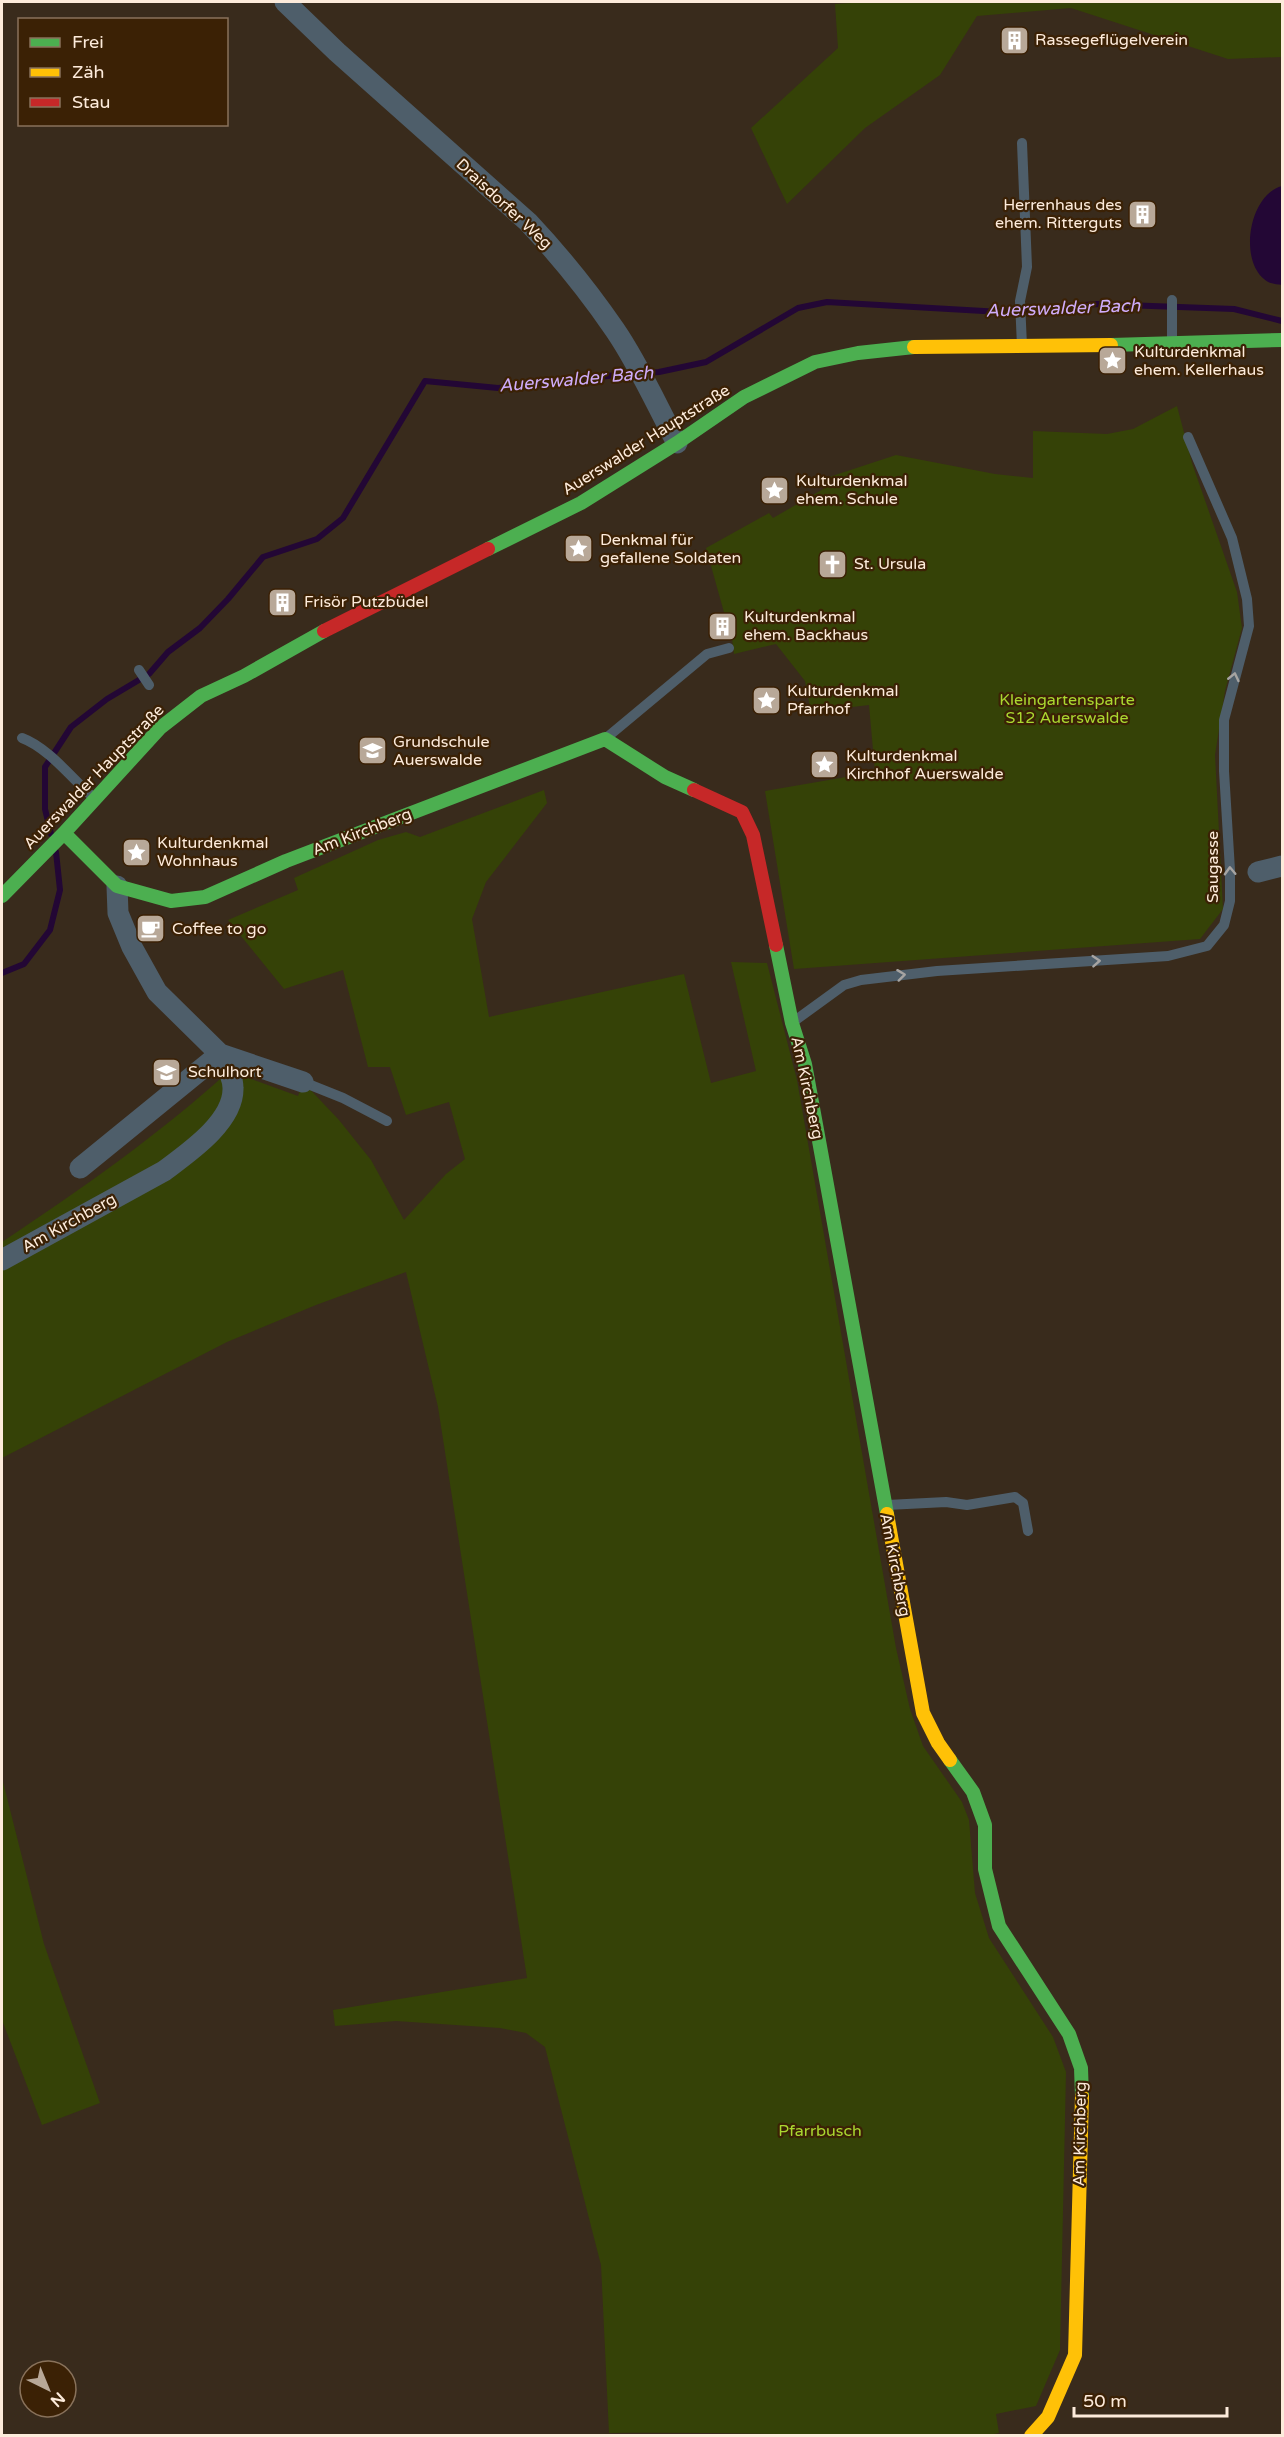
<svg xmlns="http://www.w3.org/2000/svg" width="1284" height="2437" viewBox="0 0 1284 2437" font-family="'Varela Round',sans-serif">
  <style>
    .green { fill: #354207 }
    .water { fill: #230735 }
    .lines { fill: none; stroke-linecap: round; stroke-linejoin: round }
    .stream { stroke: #230735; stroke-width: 6 }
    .lane { stroke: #4e5e6a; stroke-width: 10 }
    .street { stroke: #4e5e6a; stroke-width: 21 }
    .fast { stroke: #4caf50; stroke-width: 14 }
    .slow { stroke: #ffc107; stroke-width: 14 }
    .jam { stroke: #c62828; stroke-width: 14 }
    .oneway { stroke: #a6a4a2 }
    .labels { text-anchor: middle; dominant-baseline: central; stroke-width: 4.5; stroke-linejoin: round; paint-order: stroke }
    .poi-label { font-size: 16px; fill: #fdebdb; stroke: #3b2105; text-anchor: start }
    .street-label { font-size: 16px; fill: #fdebdb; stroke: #3b2105 }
    .park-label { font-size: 16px; fill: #aad830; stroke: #3b2105 }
    .water-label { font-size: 18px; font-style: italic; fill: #cfacfa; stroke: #3b2105 }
  </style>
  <rect width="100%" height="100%" fill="#392b1c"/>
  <path class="green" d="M866,2H1282V57L1228,59L1071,8L977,16L940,75L865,128L787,204L751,128L838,48L835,4Z
    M1177,406L1192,463L1237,592L1242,628L1225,691L1215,755L1223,909L1200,939L794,969L765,791L875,772L869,705L811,712L805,681L776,644L734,654L729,616H725L706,548L769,513L773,518L832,484L829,477L896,455L995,474L1033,478V431L1107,434L1133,429Z
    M544,790L547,803L486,882L472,919L489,1017L684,974L711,1083L756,1071L731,962L767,963L797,1080L896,1648L910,1709L923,1746L962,1802L969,1820L975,1893L989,1938L1053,2037L1066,2072L1060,2350L1036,2406L996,2414L999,2433L984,2436C859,2436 734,2432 609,2433L601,2265L545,2047L526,2033L500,2028L396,2021L335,2026L333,2010L527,1978L438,1407L406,1272L316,1305L227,1342L2,1458V1242C80,1190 160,1134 229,1071L298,1096L303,1082L339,1120L371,1160L404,1220L446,1174L465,1159L449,1102L406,1115L390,1067H368L343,970L284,989L228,920L298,890L294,878L378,840L406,832L420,837Z
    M2,1778L44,1944L100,2103L42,2125L2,2020Z"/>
  <path class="water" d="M1282,186V285C1276,284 1269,284 1264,279C1239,259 1249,195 1282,186Z"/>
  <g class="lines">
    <path class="stream" d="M646,373L659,372L706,362L798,308L827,302L1001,312L1097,304L1234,309L1282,321
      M51,834L45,809V767L71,727L107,699L149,674L168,652L200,628L228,599L263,557L317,539L343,518L425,381L498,388L635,373
      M2,973L24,964L50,930L60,890L56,852"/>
    <path class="lane" d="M1172,344V300
      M1022,346L1020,301L1027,267L1022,143
      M139,670L149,685
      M22,738C49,748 73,780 95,799
      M605,739L707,654L729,648
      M793,1022L844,985L861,980L937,971L1168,956L1207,946L1224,925L1230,901V870L1224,771V720L1249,626L1247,599L1232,538L1188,437
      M303,1082L343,1098L387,1121
      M887,1505L946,1502L967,1505L1015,1497L1023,1503L1028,1531"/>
    <path class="street" d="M285,2L337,52L528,222C560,256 589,292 615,330C639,365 657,406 677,443
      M1258,872L1282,866
      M220,1054L303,1082
      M80,1168L220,1054L157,992L132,947L118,913L117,886
      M2,1260L164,1171C188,1153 234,1122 233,1088C233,1076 226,1065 220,1054"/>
    <path class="fast" d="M1111,345L1282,340
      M488,549L581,503L677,443L744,397L815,362L858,353L914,347
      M64,833L117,886L171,901L205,897L286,861L605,739L665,777L694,790
      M2,896L64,833L160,728L201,696L244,676L324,631
      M776,945L792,1023L805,1064L887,1514
      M950,1760L973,1792L985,1825V1869L999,1926L1069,2034L1081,2068L1082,2096"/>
    <path class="slow" d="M914,347L1111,345
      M887,1514L923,1713L938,1743L950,1760
      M1031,2436L1048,2417L1075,2355L1082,2096"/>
    <path class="jam" d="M324,631L488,549
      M694,790L742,812L753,835L776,945"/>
  </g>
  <defs><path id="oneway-chevron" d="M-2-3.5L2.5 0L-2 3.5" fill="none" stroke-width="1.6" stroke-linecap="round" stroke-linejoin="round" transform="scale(1.5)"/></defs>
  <g class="oneway">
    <use href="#oneway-chevron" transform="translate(1234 677) rotate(-77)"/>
    <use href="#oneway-chevron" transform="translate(1230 871) rotate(-92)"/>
    <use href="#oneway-chevron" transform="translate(1096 961) rotate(-4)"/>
    <use href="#oneway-chevron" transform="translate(901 975) rotate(-7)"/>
  </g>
  <defs>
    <symbol id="building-square" viewBox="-11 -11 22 22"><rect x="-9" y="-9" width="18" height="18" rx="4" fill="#b8a898" stroke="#3b2105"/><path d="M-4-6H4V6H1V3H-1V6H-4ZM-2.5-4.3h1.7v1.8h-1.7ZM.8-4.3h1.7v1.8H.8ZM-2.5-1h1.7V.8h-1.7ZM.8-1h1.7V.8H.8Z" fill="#fff"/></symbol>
    <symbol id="sight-square" viewBox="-11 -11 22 22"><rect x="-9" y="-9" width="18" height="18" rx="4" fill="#b8a898" stroke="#3b2105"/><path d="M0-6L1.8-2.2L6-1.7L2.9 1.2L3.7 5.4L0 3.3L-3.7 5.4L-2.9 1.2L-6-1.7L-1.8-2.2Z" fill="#fff"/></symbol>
    <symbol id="church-square" viewBox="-11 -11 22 22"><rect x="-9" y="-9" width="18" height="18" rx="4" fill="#b8a898" stroke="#3b2105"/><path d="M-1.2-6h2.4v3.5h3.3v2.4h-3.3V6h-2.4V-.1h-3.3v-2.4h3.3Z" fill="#fff"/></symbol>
    <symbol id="school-square" viewBox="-11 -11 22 22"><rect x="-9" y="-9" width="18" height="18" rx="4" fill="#b8a898" stroke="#3b2105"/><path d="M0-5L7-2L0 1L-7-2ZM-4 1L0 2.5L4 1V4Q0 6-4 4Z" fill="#fff"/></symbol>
    <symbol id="cafe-square" viewBox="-11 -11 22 22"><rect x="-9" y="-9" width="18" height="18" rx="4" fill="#b8a898" stroke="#3b2105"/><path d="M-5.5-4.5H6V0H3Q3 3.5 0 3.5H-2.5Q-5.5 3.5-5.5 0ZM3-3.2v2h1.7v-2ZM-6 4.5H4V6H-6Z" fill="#fff"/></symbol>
  </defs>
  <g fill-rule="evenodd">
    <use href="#building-square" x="998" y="24" width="33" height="33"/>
    <use href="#building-square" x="1126" y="198" width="33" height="33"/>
    <use href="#sight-square" x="1096" y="344" width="33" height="33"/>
    <use href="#sight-square" x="758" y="474" width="33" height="33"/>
    <use href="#sight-square" x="562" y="532" width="33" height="33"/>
    <use href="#church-square" x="816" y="548" width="33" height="33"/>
    <use href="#building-square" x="266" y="586" width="33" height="33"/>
    <use href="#building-square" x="706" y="610" width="33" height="33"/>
    <use href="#sight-square" x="750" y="684" width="33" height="33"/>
    <use href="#school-square" x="356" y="734" width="33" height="33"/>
    <use href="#sight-square" x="808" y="748" width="33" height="33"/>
    <use href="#sight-square" x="120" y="836" width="33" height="33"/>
    <use href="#cafe-square" x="134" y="912" width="33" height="33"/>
    <use href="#school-square" x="150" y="1056" width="33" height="33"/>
  </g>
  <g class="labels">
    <g class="poi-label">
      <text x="1035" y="40">Rassegeflügelverein</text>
      <text x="1122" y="205" text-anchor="end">Herrenhaus des<tspan x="1122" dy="18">ehem. Ritterguts</tspan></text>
      <text x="1134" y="352">Kulturdenkmal<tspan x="1134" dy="18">ehem. Kellerhaus</tspan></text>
      <text x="796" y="481">Kulturdenkmal<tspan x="796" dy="18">ehem. Schule</tspan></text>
      <text x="600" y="540">Denkmal für<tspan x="600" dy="18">gefallene Soldaten</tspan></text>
      <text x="854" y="564">St. Ursula</text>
      <text x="304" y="602">Frisör Putzbüdel</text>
      <text x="744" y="617">Kulturdenkmal<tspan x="744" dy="18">ehem. Backhaus</tspan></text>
      <text x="787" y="691">Kulturdenkmal<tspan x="787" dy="18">Pfarrhof</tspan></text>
      <text x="393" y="742">Grundschule<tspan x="393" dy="18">Auerswalde</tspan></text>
      <text x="846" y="756">Kulturdenkmal<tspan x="846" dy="18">Kirchhof Auerswalde</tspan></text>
      <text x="157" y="843">Kulturdenkmal<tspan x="157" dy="18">Wohnhaus</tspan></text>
      <text x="172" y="929">Coffee to go</text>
      <text x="188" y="1072">Schulhort</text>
    </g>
    <g class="street-label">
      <text transform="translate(504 204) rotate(43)">Draisdorfer Weg</text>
      <text transform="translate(646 440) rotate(-32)">Auerswalder Hauptstraße</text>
      <text transform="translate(94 777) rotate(-46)">Auerswalder Hauptstraße</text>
      <text transform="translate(362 832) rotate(-21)">Am Kirchberg</text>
      <text transform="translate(1213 867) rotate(-90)">Saugasse</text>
      <text transform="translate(807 1088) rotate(78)">Am Kirchberg</text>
      <text transform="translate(69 1223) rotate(-29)">Am Kirchberg</text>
      <text transform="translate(895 1565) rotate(79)">Am Kirchberg</text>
      <text transform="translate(1080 2134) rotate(-89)">Am Kirchberg</text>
    </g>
    <g class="park-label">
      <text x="1067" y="700">Kleingartensparte<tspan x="1067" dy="18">S12 Auerswalde</tspan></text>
      <text x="820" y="2131">Pfarrbusch</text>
    </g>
    <g class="water-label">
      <text transform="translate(1063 308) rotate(-2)">Auerswalder Bach</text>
      <text transform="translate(576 379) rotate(-5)">Auerswalder Bach</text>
    </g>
  </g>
  <rect width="1284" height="2437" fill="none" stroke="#fdebdb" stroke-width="6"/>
  <rect x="18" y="18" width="210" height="108" fill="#3b2105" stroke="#89725b" stroke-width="1.5"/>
  <rect x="30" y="38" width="30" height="9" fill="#4caf50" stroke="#89725b" stroke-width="1.5"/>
  <text x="72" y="48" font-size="18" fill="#fdebdb">Frei</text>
  <rect x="30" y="68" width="30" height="9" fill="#ffc107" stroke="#89725b" stroke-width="1.5"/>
  <text x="72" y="78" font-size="18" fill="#fdebdb">Zäh</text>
  <rect x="30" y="98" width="30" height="9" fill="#c62828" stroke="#89725b" stroke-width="1.5"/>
  <text x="72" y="108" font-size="18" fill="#fdebdb">Stau</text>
  <g transform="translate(48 2389) rotate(137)"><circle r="28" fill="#3b2105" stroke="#89725b" stroke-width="1.5"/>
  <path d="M0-4.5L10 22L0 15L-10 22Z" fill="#b8a898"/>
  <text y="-9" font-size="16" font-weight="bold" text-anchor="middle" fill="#fdebdb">N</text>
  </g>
  <path d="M1074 2407v9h153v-9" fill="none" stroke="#fdebdb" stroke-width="3"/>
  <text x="1083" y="2407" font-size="18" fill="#fdebdb" stroke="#3b2105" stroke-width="4.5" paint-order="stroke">50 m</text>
</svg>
